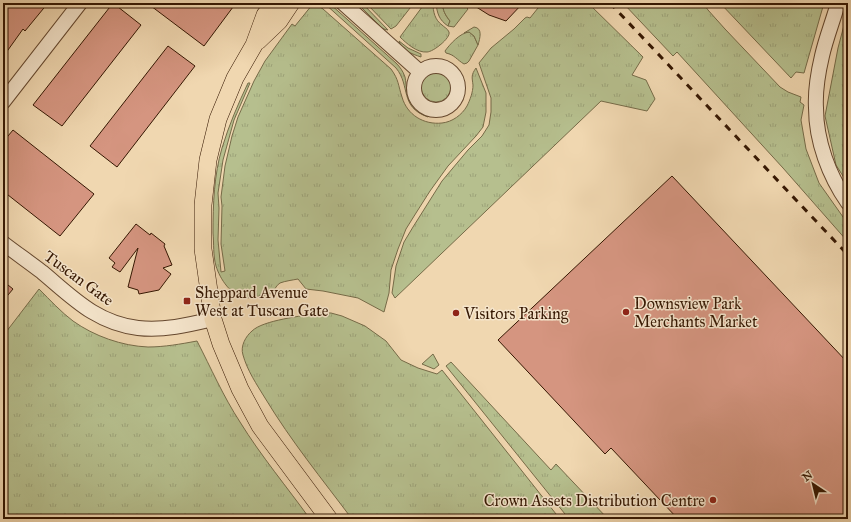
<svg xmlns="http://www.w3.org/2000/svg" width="851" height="522" viewBox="0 0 851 522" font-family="'IM FELL Great Primer',serif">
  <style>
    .grass { fill: url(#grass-tufts); stroke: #766b48 }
    .green { fill: #b6bf8e; stroke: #766b48 }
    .building { fill: #d59580; stroke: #351702 }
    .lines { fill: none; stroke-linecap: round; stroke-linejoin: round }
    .minor-casing { stroke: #64472e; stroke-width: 16 }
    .major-casing { stroke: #351702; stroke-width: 18 }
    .minor { stroke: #f5e5cc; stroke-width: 14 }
    .major { stroke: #f0d7b0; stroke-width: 17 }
    .rail { stroke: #351702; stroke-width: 3; stroke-dasharray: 7 7; stroke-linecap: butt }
    .poi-dot { fill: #8f2418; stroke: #f5e5cc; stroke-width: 1.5 }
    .labels { text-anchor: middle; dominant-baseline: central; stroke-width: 3; stroke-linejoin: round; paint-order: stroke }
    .street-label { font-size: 16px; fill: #351702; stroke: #f5e5cc }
    .poi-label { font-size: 16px; fill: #351702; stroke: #f5e5cc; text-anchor: start }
  </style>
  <defs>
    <pattern id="grass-tufts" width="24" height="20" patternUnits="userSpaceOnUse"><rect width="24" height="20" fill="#b6bf8e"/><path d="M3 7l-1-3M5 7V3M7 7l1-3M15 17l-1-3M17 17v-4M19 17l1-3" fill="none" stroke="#9da379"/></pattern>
  </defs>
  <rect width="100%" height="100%" fill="#f0d7b0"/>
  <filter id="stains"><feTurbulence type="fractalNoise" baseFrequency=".005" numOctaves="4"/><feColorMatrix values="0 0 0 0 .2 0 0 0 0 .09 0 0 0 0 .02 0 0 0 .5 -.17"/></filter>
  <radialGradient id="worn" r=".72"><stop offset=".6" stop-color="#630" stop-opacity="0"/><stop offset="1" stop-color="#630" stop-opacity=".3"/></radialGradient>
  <path class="grass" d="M324,3H329L396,63C400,67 403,71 405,77C406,82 406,87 407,93C410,104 417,112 428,115V117C399,107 411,86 396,68Z
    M357,3H362L388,30L384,29L382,28Z
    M366,3H414L396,26L391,29Z
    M425,3H433C433,12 435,20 442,25C444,27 448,29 449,32C451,38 433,52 427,52C417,53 406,43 400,37Z
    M436,3H443C442,10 446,16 450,21L448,26C439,20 437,13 436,3Z
    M537,3H588L643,57L632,75L646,80L655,99L647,111L601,101L395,298L392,293L396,266L404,242L413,227L442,181L468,150L482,136L489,125L491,112V98L479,63L491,48L514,29L525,18L527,17L530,18L538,8L536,6Z
    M623,3H703L708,10L725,29L780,87L788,92L801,97L800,102L804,105L801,120L806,149L819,183L848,224V242L783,168L677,52L673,56Z
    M720,3H824L804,73L796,72L791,78Z
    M312,5H317L323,9L391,69C399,80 398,85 402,97C407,115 424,125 442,123C452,122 462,115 467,106C470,100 473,92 473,85C472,77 471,75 476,68L486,93V112L483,127L476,136L448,166L430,191L416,213L406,229L398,249L391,270L389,293L384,312L358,298L323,291L306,289L298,279C293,280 285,281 280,283C276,285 274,292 270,294C268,295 248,298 246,298C231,296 220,279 216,266C213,256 214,243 213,233C213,204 214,175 222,148C229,125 238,104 248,83H250L234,120L223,160L218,193L219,208L218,240L221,272L225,271L221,244L222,206L221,197L225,166L232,136L238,117L254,81L265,61L292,24L295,26Z
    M848,10V184L836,165L825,116L838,48Z
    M469,32L474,36L478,45L469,61L467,63L464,64C457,60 455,55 446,53L445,51C450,44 460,33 469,32Z
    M399,41L408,48L421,54V57C412,54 401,50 399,41Z
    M421 87a15 15 0 1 1 30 0a15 15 0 1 1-30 0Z
    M39,289C50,300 61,312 73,321C94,336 122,346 148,347C164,347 181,344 197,341C211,368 223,396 240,422C261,456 287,487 310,519H3V336Z
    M319,313H331L342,316L365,326L386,341L401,360L418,368L437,374L442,370L560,519H352C322,479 291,441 265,398C257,385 247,370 243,355C240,346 246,336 252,331C263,320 303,316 319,313Z
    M451,362L551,470L556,464L608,519H569L446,366Z"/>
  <path class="green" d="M443,3H462L468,9L454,27L448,26L450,21C446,16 442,10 443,3Z
    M474,27C483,28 480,38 478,45L474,36L469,32L464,33Z
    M433,354L439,365L434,369L422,364Z"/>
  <path class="building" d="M3,3H48L25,31L23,29L3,57Z
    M113,3L141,25L62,126L33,105Z
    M147,3H236L204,46Z
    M470,3H523L506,21L489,15Z
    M168,46L195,66L117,167L90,146Z
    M13,130L94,194L60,236L3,191V142Z
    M672,176L848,363V519H678L611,448L605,454L498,340Z
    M136,224L150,235L151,233L165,244L164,246L172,265L163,268L171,274L159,290L139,294L138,290L128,287L138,248L120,272L112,267L115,263L109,258Z
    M3,281L13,289L3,301Z"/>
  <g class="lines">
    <defs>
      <path id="minor" d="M343,3L420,72
        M838,3C833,21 826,38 822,56C818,73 815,91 816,108C816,141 829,176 848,203
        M414 88a22 22 0 1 1 44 0a22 22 0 1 1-44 0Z
        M3,102L80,3
        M3,243C16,253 29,262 42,272C72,297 96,323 138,328C163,331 188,325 213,319"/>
      <path id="major" d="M274,3L265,15L254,45L235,78L218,119L208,160L203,205V249L213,319L221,344L240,389L260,426L329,519
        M258,41L279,21L291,3"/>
    </defs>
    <use href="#minor" class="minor-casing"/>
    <use href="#major" class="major-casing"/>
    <use href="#minor" class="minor"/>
    <use href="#major" class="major"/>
    <path class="rail" d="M610,3L848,255"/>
  </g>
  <g class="poi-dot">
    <rect x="183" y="297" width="8" height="8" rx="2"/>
    <circle cx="626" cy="312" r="4"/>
    <circle cx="456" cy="313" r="4"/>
    <circle cx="713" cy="500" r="4"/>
  </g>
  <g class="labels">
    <g class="street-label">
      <text transform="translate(79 278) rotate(36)">Tuscan Gate</text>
    </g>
    <g class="poi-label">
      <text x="195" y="292">Sheppard Avenue<tspan x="195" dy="18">West at Tuscan Gate</tspan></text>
      <text x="634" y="303">Downsview Park<tspan x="634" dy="18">Merchants Market</tspan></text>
      <text x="464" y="313">Visitors Parking</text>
      <text x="705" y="500" text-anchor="end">Crown Assets Distribution Centre</text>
    </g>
  </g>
  <rect width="851" height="522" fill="none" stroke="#f0d7b0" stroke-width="16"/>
  <rect x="4" y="4" width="843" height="514" fill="none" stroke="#351702" stroke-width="2"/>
  <rect x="8" y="8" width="835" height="506" fill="none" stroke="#351702"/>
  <g transform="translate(813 484) rotate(325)" stroke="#f5e5cc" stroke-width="3" paint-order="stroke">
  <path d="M0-3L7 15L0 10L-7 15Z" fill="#351702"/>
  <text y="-6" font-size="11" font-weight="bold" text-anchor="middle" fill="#351702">N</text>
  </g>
  <rect width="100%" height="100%" filter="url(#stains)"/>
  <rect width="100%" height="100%" fill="url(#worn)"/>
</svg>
